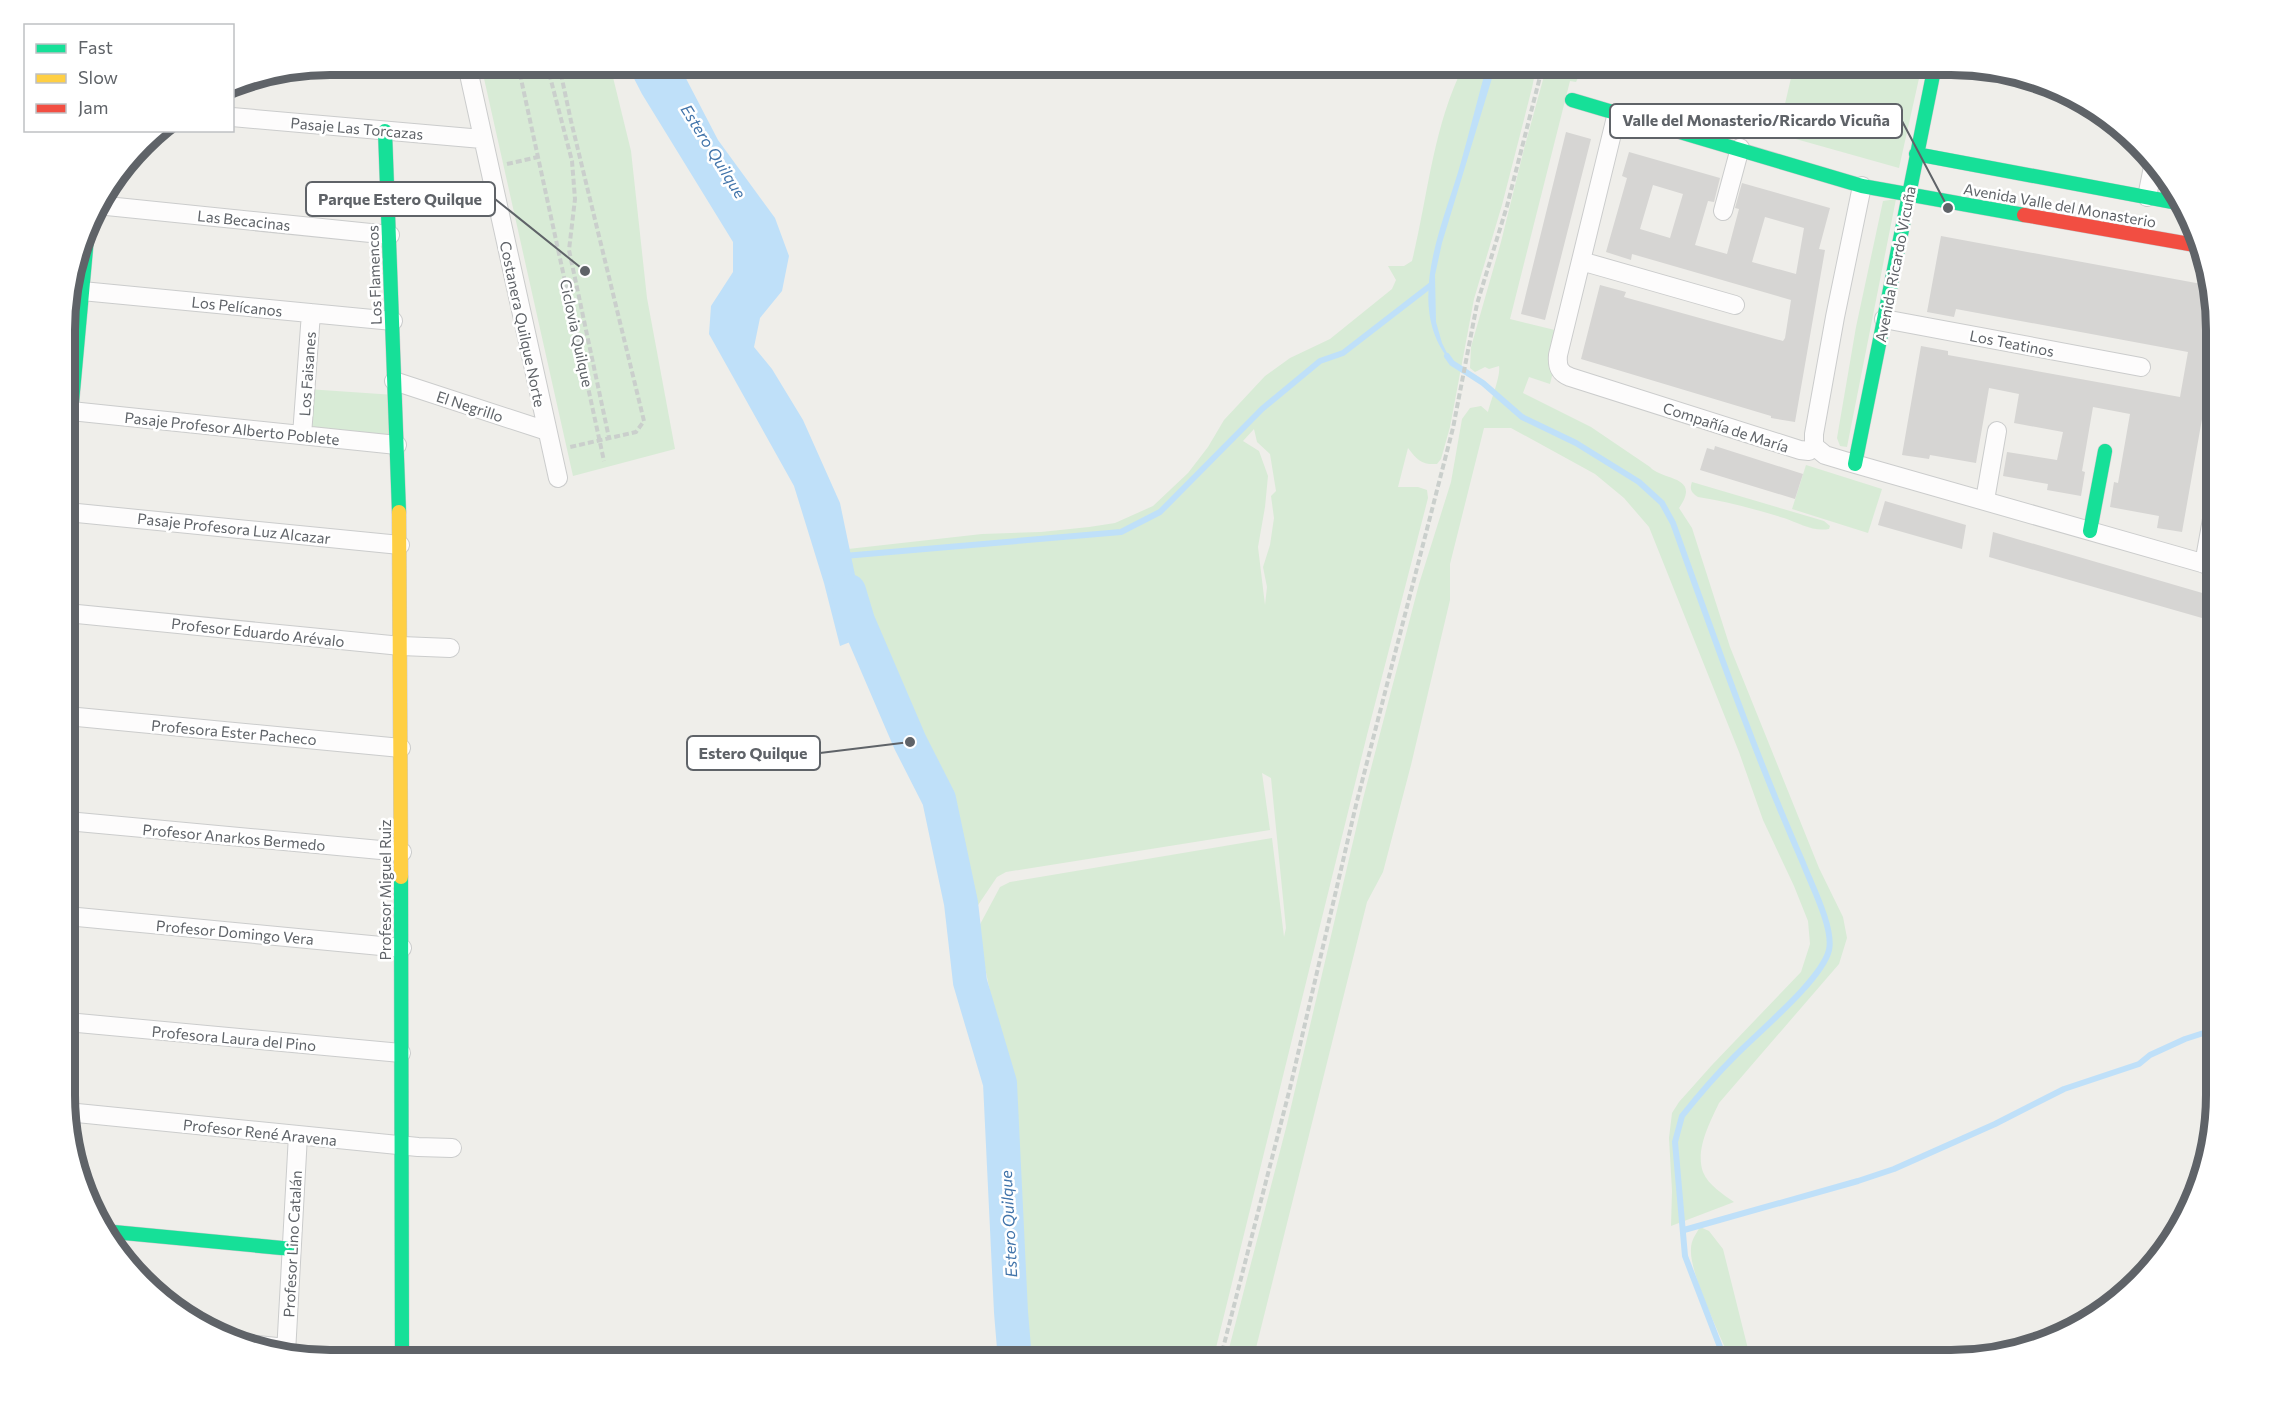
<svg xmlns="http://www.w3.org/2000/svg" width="2281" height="1425" viewBox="0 0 2281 1425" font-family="Commissioner,sans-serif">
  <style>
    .green { fill: #d8ebd6; fill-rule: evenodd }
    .water { fill: #bfe0f9 }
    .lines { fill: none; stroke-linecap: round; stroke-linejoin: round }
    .stream { stroke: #bfe0f9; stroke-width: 6 }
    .river { stroke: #bfe0f9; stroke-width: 34 }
    .building { fill: #d6d5d3; fill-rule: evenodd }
    .street-casing { stroke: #cbcccc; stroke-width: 20 }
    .fast-casing { stroke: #cacacb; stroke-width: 15 }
    .slow-casing { stroke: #cacacb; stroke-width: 15 }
    .jam-casing { stroke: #cacacb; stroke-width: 15 }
    .path { stroke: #cacfcc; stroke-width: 4; stroke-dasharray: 6 3; stroke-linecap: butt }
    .street { stroke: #fdfcfc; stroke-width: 18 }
    .fast { stroke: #16e098; stroke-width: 14 }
    .slow { stroke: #ffcf43; stroke-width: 14 }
    .jam { stroke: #f24e42; stroke-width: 14 }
    .labels { text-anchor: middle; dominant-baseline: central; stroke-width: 5; stroke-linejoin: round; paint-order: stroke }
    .street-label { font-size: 15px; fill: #5f6368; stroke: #fff }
    .water-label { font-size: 16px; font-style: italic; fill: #4174aa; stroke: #fff }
    .rim { fill: none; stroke: #5f6368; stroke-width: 8 }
    .leader { fill: none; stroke: #5f6368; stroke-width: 2 }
    .callout-dot { fill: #5f6368; stroke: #fff; stroke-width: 2 }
    .callout { fill: #fff; stroke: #5f6368; stroke-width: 2 }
    .callout-label { font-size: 16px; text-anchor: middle; font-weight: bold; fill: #5f6368 }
  </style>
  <rect width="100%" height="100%" fill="#efeeea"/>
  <path class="green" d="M481,65H610L631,151L647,298L675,449L573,476Z
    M1464,65H1504L1535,73L1532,88L1502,205L1474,299L1450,427L1441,459L1437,464C1422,465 1417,460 1408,448L1398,487H1418L1427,490L1428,498L1367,735L1213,1360H1027L1021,1203L1009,1081L977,930L1000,887L1010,882L1272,838L1284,937L1286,928L1271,778L1262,773L1270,830L1006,872L997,877L972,914L963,885L958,846L945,795L888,673L860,599L848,549L982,534L1041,532L1089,527L1115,523L1153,506L1188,473L1208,447L1224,420L1265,376L1290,358L1330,339L1392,289L1396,280L1388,266H1404L1412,261C1428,196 1433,126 1464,65ZM1254,429L1257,442L1270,454L1276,491L1271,496L1274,518L1270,545L1263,567L1267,587L1265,605L1258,547L1265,507L1268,476L1259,451L1243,441Z
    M1547,65H1584L1576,82L1570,81L1510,319L1563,332L1550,384L1529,377L1523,393L1591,427L1650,467C1662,481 1702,475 1679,508L1692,528L1730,647L1819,868L1843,917L1847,938L1839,964L1719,1103C1710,1122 1695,1150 1703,1172C1708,1185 1724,1195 1734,1202L1671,1226L1672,1191L1669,1138L1672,1113L1679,1102L1712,1065L1801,972L1810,944L1808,921L1794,886L1763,820L1739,752L1649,527L1624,498L1595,474L1511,428H1484L1450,564V600L1411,765L1383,872L1367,902L1253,1360H1226L1287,1124L1363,799L1419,584L1451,482L1462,419L1470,408L1481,406L1488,412C1491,400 1501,375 1499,366L1489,369L1485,367L1475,372L1470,368L1471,347L1501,242L1524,149Z
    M1794,65H1922L1899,168L1778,134Z
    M1896,199L1847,447L1840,446L1837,438L1856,327L1883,201Z
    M307,389L395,395L397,445L302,435Z
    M1806,465L1882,489L1868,533L1792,509Z
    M1692,482L1824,521L1830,526L1829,529C1813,532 1799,523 1784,518C1757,510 1726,501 1698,497C1692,493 1689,490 1692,482Z
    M1700,1227L1709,1231L1723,1249L1748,1349L1755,1360L1730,1359C1720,1335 1689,1272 1691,1249C1691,1240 1696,1234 1700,1227Z"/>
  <path class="water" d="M627,65H679L718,140L775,218L789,256L782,291L760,318L754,347L772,369L803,420L840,503L860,599L873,633L840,646L824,583L794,486L709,334L711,306L733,272V242L642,94Z
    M1487,65H1496L1442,243L1435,275L1436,322L1442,343L1452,363C1402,307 1444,223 1461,162C1470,130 1478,97 1487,65Z"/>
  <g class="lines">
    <path class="stream" d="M1447,356L1452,363L1483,383L1522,417L1576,443L1639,482L1662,503L1673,523C1714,637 1754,752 1803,863C1811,884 1834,928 1829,950C1822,980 1756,1034 1733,1058C1715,1076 1698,1096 1682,1116L1675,1142L1685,1256L1725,1360
      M844,556L1121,532L1160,512L1262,409L1320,361L1343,353L1431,285
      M1684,1230L1858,1181L1894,1169L1995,1124L2064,1089L2139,1064L2150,1055L2185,1039L2216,1029"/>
    <path class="river" d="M849,591L858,621L910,742L939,799L961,903L970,982L1000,1083L1011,1312L1015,1360"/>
  </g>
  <path class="building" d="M1566,132L1591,139L1545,320L1521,314Z
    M1629,152L1720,178L1714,202L1708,201L1695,245L1727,254L1739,209L1735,208L1742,183L1830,208L1819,249L1825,250L1795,422L1771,418V416L1581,359L1600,285L1626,292L1624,297L1783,341L1785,338L1791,300L1632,254L1631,260L1606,252L1627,178L1622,176ZM1653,185L1683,194L1670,238L1640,229ZM1765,217L1804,228L1796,274L1752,262Z
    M1941,236L2207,285L2216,313V340L2182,532L2157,528L2159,516L2110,507L2114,482L2118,483L2130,414L2093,407L2082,471L2085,472L2081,496L2047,490L2048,484L2003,476L2007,452L2057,460L2063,432L2014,423L2019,394L1989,388L1976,463L1930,455L1929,459L1902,455L1921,346L1948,351V355L2180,397L2188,352L1956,309L1954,317L1927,312Z
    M1715,446L1803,474L1795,499L1700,470L1707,448L1714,450Z
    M1885,501L1966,525L1962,549L1878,525Z
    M1993,532L2216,597V622L1989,557Z"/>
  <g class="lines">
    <defs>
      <path id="street" d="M467,65L558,478
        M1617,113L1558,355C1557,366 1559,373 1570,377L1800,450L1809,451L1814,446
        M232,117L482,139
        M2147,197L2153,167
        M97,205L390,235
        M1723,211L1740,148
        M1581,261L1735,305
        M82,291L393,321
        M1884,319L2141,367
        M394,381L547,431
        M71,411L397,445
        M302,435L311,313
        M1814,446L1825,455L1855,464L2216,567
        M1814,446V434L1835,317L1862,186
        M1985,500L1997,431
        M67,512L400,545
        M2204,564L2216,497
        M67,613L401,646L450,648
        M67,716L401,748
        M67,821L402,852
        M67,916L402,948
        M67,1022L401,1053
        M67,1112L418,1147L452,1148
        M238,1343L286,1348
        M286,1353L298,1135"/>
      <path id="fast" d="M1572,100L1862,186L2024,215
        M385,131L399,512
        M1916,154L2183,204
        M67,457L88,227
        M1855,464L1935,65
        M2090,531L2105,451
        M401,877L402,1360
        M103,1231L292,1249"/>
      <path id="slow" d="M399,512L401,877"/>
      <path id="jam" d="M2024,215L2195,245"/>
    </defs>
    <use href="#street" class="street-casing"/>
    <use href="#fast" class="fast-casing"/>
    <use href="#slow" class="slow-casing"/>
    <use href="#jam" class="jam-casing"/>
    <path class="path" d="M518,65L604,461
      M547,65L572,161L575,199L569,250L609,438
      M559,65L571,121L644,421L636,432L570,447
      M1521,65L1541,69
      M507,164L538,157
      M1220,1360L1290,1088L1356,805L1453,428L1477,304L1507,206L1543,65"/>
    <use href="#street" class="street"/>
    <use href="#fast" class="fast"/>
    <use href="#slow" class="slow"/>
    <use href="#jam" class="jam"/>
  </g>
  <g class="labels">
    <g class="street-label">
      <text transform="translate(357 128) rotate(5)">Pasaje Las Torcazas</text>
      <text transform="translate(2060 205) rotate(10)">Avenida Valle del Monasterio</text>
      <text transform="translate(244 220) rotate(6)">Las Becacinas</text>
      <text transform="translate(1895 264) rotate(-79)">Avenida Ricardo Vicuña</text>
      <text transform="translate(374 275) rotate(-92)">Los Flamencos</text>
      <text transform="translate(237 306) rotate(6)">Los Pelícanos</text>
      <text transform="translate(523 324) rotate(78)">Costanera Quilque Norte</text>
      <text transform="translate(577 333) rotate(78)">Ciclovia Quilque</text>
      <text transform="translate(2012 343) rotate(11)">Los Teatinos</text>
      <text transform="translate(307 374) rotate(-86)">Los Faisanes</text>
      <text transform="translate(470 406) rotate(18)">El Negrillo</text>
      <text transform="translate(1726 427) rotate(18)">Compañía de María</text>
      <text transform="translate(232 428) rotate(6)">Pasaje Profesor Alberto Poblete</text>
      <text transform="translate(234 528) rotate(6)">Pasaje Profesora Luz Alcazar</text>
      <text transform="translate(258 632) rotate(6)">Profesor Eduardo Arévalo</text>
      <text transform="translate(234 732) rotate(5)">Profesora Ester Pacheco</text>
      <text transform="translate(234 837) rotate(5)">Profesor Anarkos Bermedo</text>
      <text transform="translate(385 890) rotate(-90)">Profesor Miguel Ruiz</text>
      <text transform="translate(235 932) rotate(5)">Profesor Domingo Vera</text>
      <text transform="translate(234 1038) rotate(5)">Profesora Laura del Pino</text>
      <text transform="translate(260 1132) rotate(6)">Profesor René Aravena</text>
      <text transform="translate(292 1244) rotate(-87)">Profesor Lino Catalán</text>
    </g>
    <g class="water-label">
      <text transform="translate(714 151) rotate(58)">Estero Quilque</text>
      <text transform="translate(1008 1224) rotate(-93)">Estero Quilque</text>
    </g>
  </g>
  <path d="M0 0H2281V1425H0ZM330 75H1951A255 255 0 0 1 2206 330V1095A255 255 0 0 1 1951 1350H330A255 255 0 0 1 75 1095V330A255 255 0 0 1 330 75Z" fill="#fff" fill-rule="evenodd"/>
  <path class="rim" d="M330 75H1951A255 255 0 0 1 2206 330V1095A255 255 0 0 1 1951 1350H330A255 255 0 0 1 75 1095V330A255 255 0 0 1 330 75Z"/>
  <path class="leader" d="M1948 208L1902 121M585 271L495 199M910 742L820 753"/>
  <g class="callout-dot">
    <circle cx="1948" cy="208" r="6"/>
    <circle cx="585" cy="271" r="6"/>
    <circle cx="910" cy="742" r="6"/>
  </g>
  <g class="callout">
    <rect x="1610" y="104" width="292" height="34" rx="6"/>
    <rect x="306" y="182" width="189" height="34" rx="6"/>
    <rect x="687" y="736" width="133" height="34" rx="6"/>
  </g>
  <g class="callout-label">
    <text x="1756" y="126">Valle del Monasterio/Ricardo Vicuña</text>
    <text x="400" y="205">Parque Estero Quilque</text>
    <text x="753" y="759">Estero Quilque</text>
  </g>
  <rect x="24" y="24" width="210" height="108" fill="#ffffff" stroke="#bfc1c3" stroke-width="1.5"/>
  <rect x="36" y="44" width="30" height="9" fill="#16e098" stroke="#bfc1c3" stroke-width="1.5"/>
  <text x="78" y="54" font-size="18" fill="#5f6368">Fast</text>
  <rect x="36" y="74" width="30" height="9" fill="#ffcf43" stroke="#bfc1c3" stroke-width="1.5"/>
  <text x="78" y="84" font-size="18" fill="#5f6368">Slow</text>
  <rect x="36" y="104" width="30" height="9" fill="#f24e42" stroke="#bfc1c3" stroke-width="1.5"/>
  <text x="78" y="114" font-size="18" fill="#5f6368">Jam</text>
</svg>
